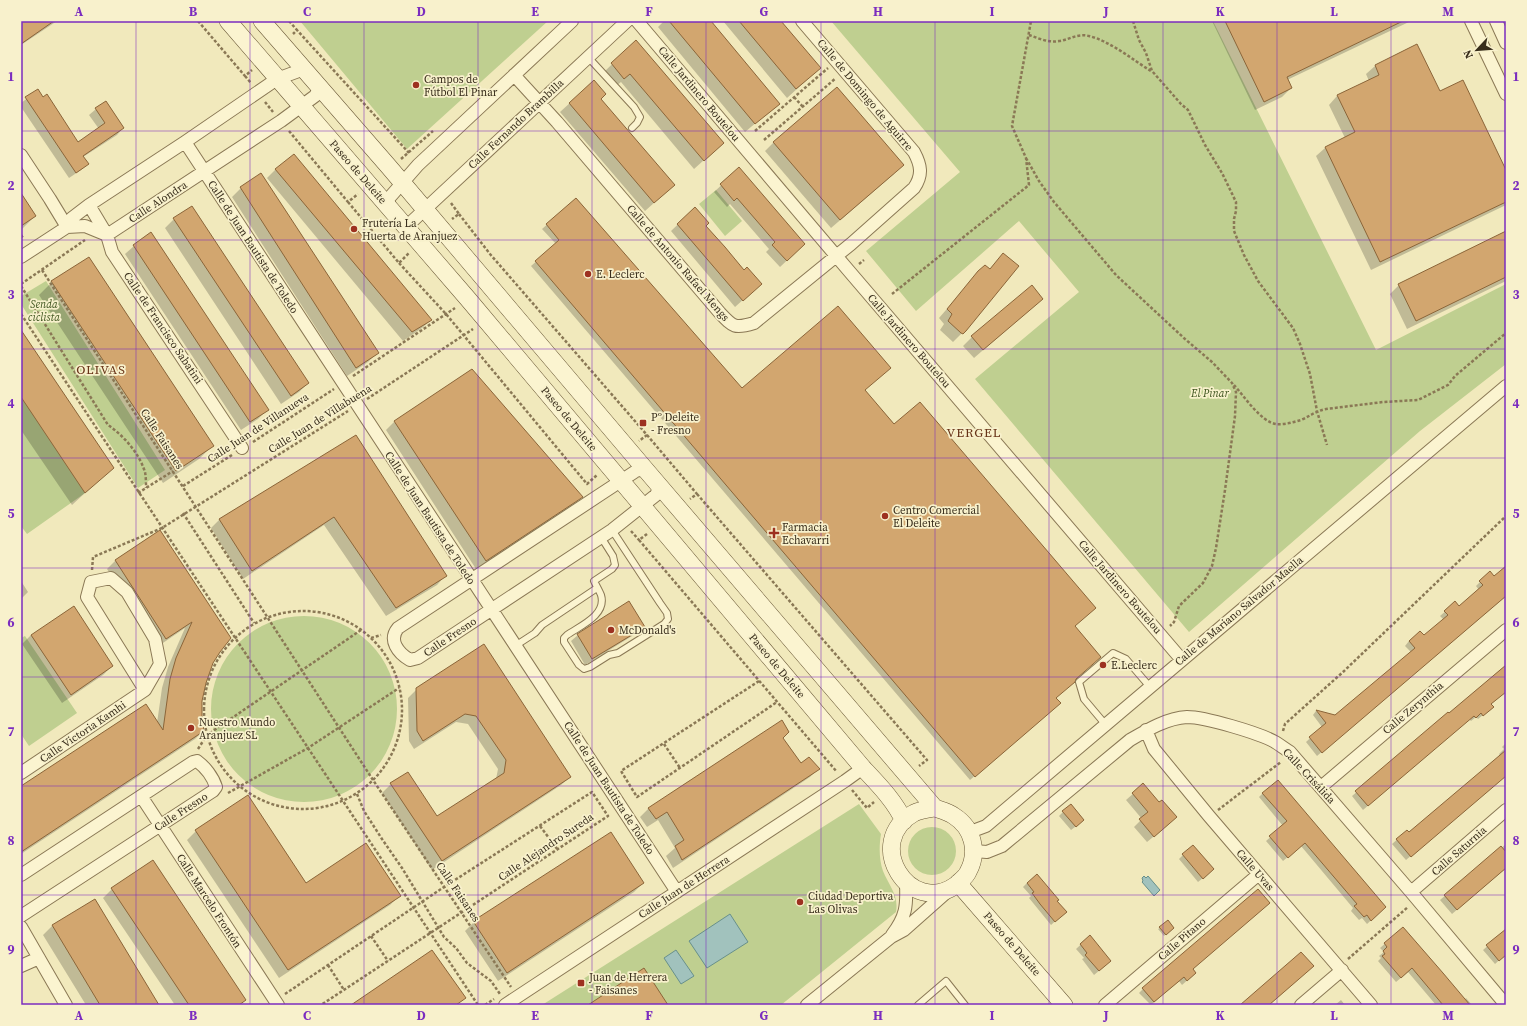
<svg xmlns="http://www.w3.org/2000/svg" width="1527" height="1026" viewBox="0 0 1527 1026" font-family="'Source Serif 4',serif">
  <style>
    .green { fill: #bfcf90 }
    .water { fill: #a1c2bd; stroke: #68908b }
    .shadow { fill: #0003 }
    .building { fill: #d2a66f; stroke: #8b6539 }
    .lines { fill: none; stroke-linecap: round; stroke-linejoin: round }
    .service-casing { stroke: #8a7855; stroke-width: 8 }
    .minor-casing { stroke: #8a7855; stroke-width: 14 }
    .secondary-casing { stroke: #6b5938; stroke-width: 18 }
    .path { stroke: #8a7855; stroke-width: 2.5; stroke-dasharray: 3 2; stroke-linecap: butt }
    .service { stroke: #fbf4d0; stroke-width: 6 }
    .minor { stroke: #fbf4d0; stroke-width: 12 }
    .secondary { stroke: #fbf4d0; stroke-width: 17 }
    .grid { fill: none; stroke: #7b2cbf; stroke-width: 1; stroke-opacity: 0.55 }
    .poi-dot { fill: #9d3120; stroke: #f8f1cc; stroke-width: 1.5 }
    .labels { text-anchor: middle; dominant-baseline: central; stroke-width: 3.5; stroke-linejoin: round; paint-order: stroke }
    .poi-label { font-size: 11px; fill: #382d1b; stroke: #f8f1cc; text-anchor: start }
    .street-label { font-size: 11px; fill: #382d1b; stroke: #f8f1cc }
    .park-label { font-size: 11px; font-style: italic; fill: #405620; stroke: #f8f1cc }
    .quarter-label { font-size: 13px; letter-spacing: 1px; fill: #673317; stroke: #f8f1cc }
    .neatline { fill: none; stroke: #7b2cbf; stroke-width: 1.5 }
    .grid-label { font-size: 13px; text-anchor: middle; font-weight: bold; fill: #7b2cbf }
  </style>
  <rect width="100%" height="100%" fill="#f1e9bc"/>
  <path class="green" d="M300,21H548L407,149Z
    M831,21H1213L1376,350L1506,284V364L1420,431L1189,632L975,379L1079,292L1019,221L916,311L866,251L960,172Z
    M716,190L742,221L725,236L699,204Z
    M46,281L165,470L138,488L21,304V296Z
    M21,397L85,493L27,534L21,526Z
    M211 709a93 93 0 1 1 186 0a93 93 0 1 1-186 0Z
    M25,636L77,713L29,746L21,734V638Z
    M859,804L881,834C879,846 879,860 883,871C889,886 899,895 896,912L781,1005H542Z
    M908 851a24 24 0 1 1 48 0a24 24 0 1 1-48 0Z"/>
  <path class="water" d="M1144,876L1146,878L1148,876L1160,890L1154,896L1142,882L1143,881L1142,878Z
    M730,914L748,942L707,968L689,941Z
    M676,950L694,976L681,984L664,958Z"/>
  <path class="shadow" d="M21,21H57L21,45Z
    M664,21H709L778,104L745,132L658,27Z
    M723,21H780L820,68L787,98Z
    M1212,21H1411L1287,80L1291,88L1282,97L1255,110Z
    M636,41L723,143L694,169L621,82L615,87L603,73Z
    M1375,66L1440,92L1506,172V205L1371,270L1316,156L1325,148L1345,138L1329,105L1337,96L1369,81L1366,74Z
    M594,81L600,99L674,185L645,211L560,112Z
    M37,91L78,143L99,129L89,115L96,109L123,128L117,135L83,157L88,164L81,170L69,178L21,107V103Z
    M774,142L894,174L831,228L765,151Z
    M294,156L431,320L422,328L403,341L267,178L275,170Z
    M739,169L797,251L780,267L766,252L769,249L730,204L727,207L714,192Z
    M241,188L377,353L368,362L347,376L232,197Z
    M21,195L35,216L21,230Z
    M576,199L742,390H864L1074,627L1075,679L1055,698V707L970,780L531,266L556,244L542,229Z
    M695,208L705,226L754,290L735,307L671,231Z
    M174,219L308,383L299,392L281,404L165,228Z
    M1506,233V281L1407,329L1390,294L1399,285Z
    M134,246L267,410L258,419L241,430L125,254Z
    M1003,254L962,333L953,342L940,330L944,324L939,318L979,272L989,270Z
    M52,282L212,446L199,459L163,483L39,295Z
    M1042,299L974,358L963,346L972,337Z
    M21,332L112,468L72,505L21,430Z
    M394,422L581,497L573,506L476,569L386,430Z
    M356,436L445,576L437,585L386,616L324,525L243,579L211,528L220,519Z
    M160,532L219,651L209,669L204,687L201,709L203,731L195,739L21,854V787L157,723L162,688L168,667L185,628L157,647L107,569L115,561Z
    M1506,567V596L1317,756L1306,742L1322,727L1313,715L1316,711L1336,716L1411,652L1405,646L1409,641L1424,637L1444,620L1440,616L1455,603L1459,607L1479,590L1476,586L1480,582L1494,577Z
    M21,581L28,592L21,599Z
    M644,627L637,633L585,665L571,641L578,635Z
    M31,635L112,666L103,675L62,703L22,644Z
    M484,645L570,777L561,785L432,870L382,793L391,784L437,818L496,779L498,769L468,724L456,722L414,749L409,741L408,698L417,689Z
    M1506,665V691L1490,705L1488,711L1478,719L1476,717L1471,721L1469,719L1363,810L1352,796Z
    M782,738L801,764L818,769L810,777L673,868L666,856L675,848L658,820L647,827L640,817L649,808Z
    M1506,743V773L1498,782L1406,860L1392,844L1407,831L1409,833L1500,756L1499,754L1504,749L1502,747Z
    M1143,785L1169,824L1147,842L1134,827L1142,819L1126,800Z
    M1263,793L1381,911L1367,924L1362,918L1359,920L1351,911L1353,908L1301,846L1283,861L1266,841L1283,826L1259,797Z
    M1063,812L1079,824L1071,830L1059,816Z
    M196,831L305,884L399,896L390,905L279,978L187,840Z
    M1506,844V868L1452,914L1440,900Z
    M1183,855L1208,874L1198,882L1179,859Z
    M643,883L634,892L498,981L465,931L474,922Z
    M1027,883L1056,901L1061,916L1051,925L1029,898L1031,896L1023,887Z
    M112,889L244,1000L239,1005H175L103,898Z
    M95,900L158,1005H86L43,935L52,926Z
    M1160,928H1173L1164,936L1158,929Z
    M1403,928L1464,1000L1466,998L1472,1005H1436L1408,972L1396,982L1378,961L1381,958L1379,956L1384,952L1380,948Z
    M1506,930V954L1495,964L1483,950Z
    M1090,936L1106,965L1094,975L1082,959L1084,958L1076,949Z
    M1192,969L1191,977L1182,985L1179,981L1151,1005L1139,993L1143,989Z
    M1341,1000L1345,1005H1335Z"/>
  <path class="building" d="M21,21H54L21,44Z
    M669,21H711L780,104L755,124Z
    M739,21H781L821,68L796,89Z
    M1225,21H1403L1287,77L1292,88L1264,102Z
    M636,40L724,143L704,161L630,74L624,79L611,63Z
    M1417,44L1440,91L1463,80L1506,170V202L1380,262L1325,147L1355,132L1337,95L1379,75L1375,65Z
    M594,80L606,94L601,99L675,185L654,203L569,103Z
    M837,87L904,165L840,220L773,142Z
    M38,89L43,97L47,94L78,142L105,123L95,108L106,101L124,128L83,156L89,164L76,173L25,97Z
    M294,154L432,320L412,332L275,169Z
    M739,167L805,244L787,261L772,245L775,242L737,198L734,201L720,184Z
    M261,173L379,353L356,368L240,187Z
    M21,193L36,216L21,226Z
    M576,198L742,388L838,306L891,368L865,390L894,424L920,402L1096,608L1075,626L1101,657L1076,679L1075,682L1056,698L1061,703L975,777L535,261L559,240L546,224Z
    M192,206L309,383L291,396L173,218Z
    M695,207L709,223L706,226L725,247L744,270L747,267L762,284L743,301L677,224Z
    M1506,231V277L1416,321L1398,284Z
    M151,232L269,410L250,422L133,245Z
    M1003,253L1019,266L966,331L963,334L961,333L948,321L952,314L947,309L978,271L985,265L990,269Z
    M89,257L214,446L176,471L51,281Z
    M1032,285L1043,299L983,350L971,336Z
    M21,330L114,468L85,493L21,397Z
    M472,369L583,497L486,561L394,421Z
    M356,435L447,576L396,608L334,517L252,571L219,519Z
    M160,530L231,638L220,652L213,663L206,683L202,701V717L204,731L21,852V786L146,704L163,730L170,679L176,658L192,622L166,639L115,560Z
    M1506,566V596L1322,753L1309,737L1326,723L1316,710L1335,715L1415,648L1409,641L1420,631L1424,635L1448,615L1444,611L1455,601L1459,606L1483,585L1479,581L1490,571L1494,576Z
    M629,601L645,627L592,659L577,634Z
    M74,606L113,666L71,695L31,635Z
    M484,644L571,777L442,861L390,783L408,772L437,816L504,773L506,760L476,716L465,714L423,741L417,731L416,688Z
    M1506,665V692L1491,704L1494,707L1483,716L1481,713L1476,718L1474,716L1368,806L1355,791L1448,712L1449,713Z
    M782,720L789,732L783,738L801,763L809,757L820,769L682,860L675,846L684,840L667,812L656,819L648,808Z
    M1506,750V776L1411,857L1396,839L1407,830L1409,832Z
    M1278,780L1386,907L1371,921L1367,915L1364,917L1354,906L1357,904L1305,843L1288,858L1269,836L1287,821L1262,793Z
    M1143,783L1159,802L1162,800L1177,817L1154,837L1139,819L1148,812L1132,793Z
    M248,795L306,883L366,843L401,896L288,970L195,830Z
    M1071,804L1084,820L1076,827L1062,811Z
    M611,832L644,883L507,973L473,921Z
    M1193,845L1214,869L1203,879L1182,854Z
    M1501,846L1506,852V868L1457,910L1444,895Z
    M153,860L246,1000L239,1005H189L111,888Z
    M1037,874L1059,900L1057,901L1067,912L1055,922L1040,904L1032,893L1034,892L1027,883Z
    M1258,889L1270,903L1193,969L1196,973L1187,981L1184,977L1154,1002L1142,988Z
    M95,899L159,1005H100L52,925Z
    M1168,920L1174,928L1166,935L1159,927Z
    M1403,927L1443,973L1470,1005H1443L1412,968L1401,978L1382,956L1385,954L1383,951L1387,947L1384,943Z
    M1506,929V955L1499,961L1486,945Z
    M1090,935L1111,961L1099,971L1085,955L1087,953L1080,944Z
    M432,950L466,998L456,1005H351Z
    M1301,952L1314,966L1269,1005H1240Z
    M644,968L668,1005H588Z"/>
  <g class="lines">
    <defs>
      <path id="service" d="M588,57L634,107L640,117L637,123L632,128
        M601,537L613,556L615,565L612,569L594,581C596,585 599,590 601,595C607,615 580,626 567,635L564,638V642L579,665L584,669L590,667L609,655L618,653L664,624L668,619L667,613L660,603L612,530
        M515,646L535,633L542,625L597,588
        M1105,724L1084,699L1079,682L1113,653L1126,659L1150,687
        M918,1005L946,981L965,1005"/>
      <path id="minor" d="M637,21L849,271L1182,660
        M1471,21L1506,94
        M1496,21L1506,43
        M514,75L557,122L720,313C733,327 735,329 754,323L851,244L914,188C923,175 921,165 914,152L802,21
        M185,142L677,892
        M21,155L50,199L67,227
        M89,205L107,235L112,252L242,448
        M387,206L390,197L418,165L572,21
        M67,227L72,218L89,205L185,142L277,79L304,69
        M406,227L627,21
        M21,257L67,227L85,226L107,235L281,121L315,96L320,88
        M645,469L636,471L601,494L398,628C388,640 398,653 410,660L418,658L612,530L656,495L660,486
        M1146,730L1154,749L1209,816L1371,1005
        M21,773L145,690L160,664L155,639L127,592L111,578L91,582L87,597L145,690
        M1321,787L1506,630
        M141,796L278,1005
        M970,832L986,826L1506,386
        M974,851L987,852L1002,846L1130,740C1147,730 1167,718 1187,717C1205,717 1259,733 1275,742C1280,745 1285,749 1290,752L1411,892L1506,1005
        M21,875L193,762L197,761C205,767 213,777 216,787L213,791L21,916
        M1411,892L1506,810
        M21,927L66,1005
        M892,935C906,917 907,906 906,884
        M21,966L39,958
        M505,1005L845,781L863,768
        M807,1005L891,937L904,930L948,891
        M1105,1005L1259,874
        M1301,1005L1342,970"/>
      <path id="secondary" d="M228,21L468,299L863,768C878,784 894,800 904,821
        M262,21L389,167L645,469L935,808
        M935,808C941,810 949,812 954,816C973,828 979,852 968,872C966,877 960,881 956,885C910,918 862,842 914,813C920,810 928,809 935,808Z
        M958,883L1064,1005"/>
    </defs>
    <use href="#service" class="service-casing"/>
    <use href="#minor" class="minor-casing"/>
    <use href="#secondary" class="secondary-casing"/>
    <path class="path" d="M198,21L245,76L252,70
      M289,21L297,30L293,34
      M1133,21L1139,40L1146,53L1152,71L1181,104L1188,110L1205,145L1222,173L1236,202V211L1234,219V231L1244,255L1258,281L1293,328L1300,344L1310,374L1317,411L1327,445
      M296,29L409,153
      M1029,35C1038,38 1048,43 1059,41C1069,40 1077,33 1089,36C1110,41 1133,60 1151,71
      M245,76L251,83
      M794,97L803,107
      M265,102L273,112
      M289,131L348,202L358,194
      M755,131L828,68
      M764,140L836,78
      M1026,158L1039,181L1054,202L1116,275L1185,339L1212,362L1232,383L1236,392L1235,416L1225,490L1216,548L1212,566L1203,583L1179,606L1174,622L1170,626
      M401,159L433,131
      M348,202L399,263L409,253
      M451,203L459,214L452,219
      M459,214L490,254L647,435L639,441
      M21,235L23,238L21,239
      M399,263L446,314L587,484L597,475
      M859,264L864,260
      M42,270L373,780L511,987
      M21,284L85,240
      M21,286L108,425C124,436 139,453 145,472C146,477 146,483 146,488
      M892,294L1029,185L1026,158L1012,126L1031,21
      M21,314L478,1005
      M353,376L455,308
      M1234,385C1244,396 1261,422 1276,424C1284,425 1294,422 1301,420C1310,416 1316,411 1326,409L1383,402L1418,400L1448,385L1455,376L1506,333
      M367,399L473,329
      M647,435L697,494L690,499
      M253,442L334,389
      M183,486L232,455
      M138,493L173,471
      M697,494L927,760L919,766
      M183,513L254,623
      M631,531L639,540
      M647,534L639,540L837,772
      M92,570L93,557L162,528L348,411
      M204 710a99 99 0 1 1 198 0a99 99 0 1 1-198 0Z
      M371,638L381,635
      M759,681L621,771L637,797L777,702
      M1283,731L1285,724L1343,672L1506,516
      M664,744L680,768
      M198,749L207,735L361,630
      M852,790L867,808L874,802
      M228,793L308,748L399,688
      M357,794L364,811L382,839L402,868L444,937L456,948L467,963L491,981L500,994
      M1218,810L1281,762
      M540,826L558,850
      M371,936L388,961
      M1348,959L1408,907
      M328,965L344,990
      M285,994L444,887L592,792L608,816L321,1005
      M485,1005L494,999"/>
    <use href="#service" class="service"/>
    <use href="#minor" class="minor"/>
    <use href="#secondary" class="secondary"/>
  </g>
  <path class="grid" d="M136,21V1005M250,21V1005M364,21V1005M478,21V1005M592,21V1005M706,21V1005M821,21V1005M935,21V1005M1049,21V1005M1163,21V1005M1277,21V1005M1391,21V1005M21,131H1506M21,240H1506M21,349H1506M21,458H1506M21,568H1506M21,677H1506M21,786H1506M21,895H1506"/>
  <g class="poi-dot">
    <circle cx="416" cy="85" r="4"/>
    <circle cx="354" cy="229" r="4"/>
    <circle cx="588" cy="274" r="4"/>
    <rect x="639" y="419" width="8" height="8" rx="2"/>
    <circle cx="885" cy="516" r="4"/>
    <path d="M772 527h4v4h4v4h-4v4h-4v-4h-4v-4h4z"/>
    <circle cx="611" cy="630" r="4"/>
    <circle cx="1103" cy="665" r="4"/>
    <circle cx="191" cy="728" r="4"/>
    <circle cx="800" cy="902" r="4"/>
    <rect x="577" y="979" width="8" height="8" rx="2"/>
  </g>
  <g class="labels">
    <g class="poi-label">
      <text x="424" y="79">Campos de<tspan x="424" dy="13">Fútbol El Pinar</tspan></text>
      <text x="362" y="223">Frutería La<tspan x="362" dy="13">Huerta de Aranjuez</tspan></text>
      <text x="596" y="274">E. Leclerc</text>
      <text x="651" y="417">Pº Deleite<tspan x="651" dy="13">- Fresno</tspan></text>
      <text x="893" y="510">Centro Comercial<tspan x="893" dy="13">El Deleite</tspan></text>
      <text x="782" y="527">Farmacia<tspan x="782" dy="13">Echavarri</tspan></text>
      <text x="619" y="630">McDonald's</text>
      <text x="1111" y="665">E.Leclerc</text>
      <text x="199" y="722">Nuestro Mundo<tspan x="199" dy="13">Aranjuez SL</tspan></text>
      <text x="808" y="896">Ciudad Deportiva<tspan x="808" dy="13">Las Olivas</tspan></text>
      <text x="589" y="977">Juan de Herrera<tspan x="589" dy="13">- Faisanes</tspan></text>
    </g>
    <g class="street-label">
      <text transform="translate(699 94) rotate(50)">Calle Jardinero Boutelou</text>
      <text transform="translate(865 95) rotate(50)">Calle de Domingo de Aguirre</text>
      <text transform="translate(516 124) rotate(-43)">Calle Fernando Brambilla</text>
      <text transform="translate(358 172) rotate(49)">Paseo de Deleite</text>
      <text transform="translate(158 202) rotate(-33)">Calle Alondra</text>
      <text transform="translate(253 247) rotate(57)">Calle de Juan Bautista de Toledo</text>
      <text transform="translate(678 263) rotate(49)">Calle de Antonio Rafael Mengs</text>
      <text transform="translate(163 328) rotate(56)">Calle de Francisco Sabatini</text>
      <text transform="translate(909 341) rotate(49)">Calle Jardinero Boutelou</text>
      <text transform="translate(320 419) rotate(-32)">Calle Juan de Villabuena</text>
      <text transform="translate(569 419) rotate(50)">Paseo de Deleite</text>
      <text transform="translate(258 428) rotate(-33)">Calle Juan de Villanueva</text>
      <text transform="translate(162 439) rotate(57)">Calle Faisanes</text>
      <text transform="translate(430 518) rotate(57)">Calle de Juan Bautista de Toledo</text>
      <text transform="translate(1120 587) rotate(49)">Calle Jardinero Boutelou</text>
      <text transform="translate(1239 611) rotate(-40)">Calle de Mariano Salvador Maella</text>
      <text transform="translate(450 637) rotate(-34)">Calle Fresno</text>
      <text transform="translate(777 666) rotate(50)">Paseo de Deleite</text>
      <text transform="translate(1413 708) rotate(-40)">Calle Zerynthia</text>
      <text transform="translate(83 732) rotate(-34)">Calle Victoria Kamhi</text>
      <text transform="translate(1309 776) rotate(47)">Calle Crisálida</text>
      <text transform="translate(609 788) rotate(57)">Calle de Juan Bautista de Toledo</text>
      <text transform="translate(181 812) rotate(-33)">Calle Fresno</text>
      <text transform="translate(546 847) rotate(-34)">Calle Alejandro Sureda</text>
      <text transform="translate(1459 851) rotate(-41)">Calle Saturnia</text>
      <text transform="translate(1255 870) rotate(49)">Calle Uvas</text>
      <text transform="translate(684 887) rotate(-33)">Calle Juan de Herrera</text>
      <text transform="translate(458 892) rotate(56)">Calle Faisanes</text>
      <text transform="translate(209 901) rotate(57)">Calle Marcelo Frontón</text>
      <text transform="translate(1182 939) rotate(-41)">Calle Pitano</text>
      <text transform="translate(1012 944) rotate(49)">Paseo de Deleite</text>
    </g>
    <g class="park-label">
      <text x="44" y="304">Senda<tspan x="44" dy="13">ciclista</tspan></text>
      <text x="1210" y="393">El Pinar</text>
    </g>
    <g class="quarter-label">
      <text x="101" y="369">OLIVAS</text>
      <text x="974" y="432">VERGEL</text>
    </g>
  </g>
  <rect width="1527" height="1026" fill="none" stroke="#f8f1cc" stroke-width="44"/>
  <g transform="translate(1477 50) rotate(244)" stroke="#f8f1cc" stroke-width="3" paint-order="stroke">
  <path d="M0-3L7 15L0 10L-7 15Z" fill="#382d1b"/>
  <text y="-6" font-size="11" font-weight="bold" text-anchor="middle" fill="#382d1b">N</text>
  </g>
  <rect x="22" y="22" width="1483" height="982" class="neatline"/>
  <g class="grid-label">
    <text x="79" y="16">A</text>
    <text x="193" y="16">B</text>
    <text x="307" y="16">C</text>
    <text x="421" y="16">D</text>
    <text x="535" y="16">E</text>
    <text x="649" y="16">F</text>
    <text x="764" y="16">G</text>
    <text x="878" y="16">H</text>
    <text x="992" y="16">I</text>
    <text x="1106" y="16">J</text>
    <text x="1220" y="16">K</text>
    <text x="1334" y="16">L</text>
    <text x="1448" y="16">M</text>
    <text x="11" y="81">1</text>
    <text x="1516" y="81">1</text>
    <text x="11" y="190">2</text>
    <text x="1516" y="190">2</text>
    <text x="11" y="299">3</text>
    <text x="1516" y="299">3</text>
    <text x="11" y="408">4</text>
    <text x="1516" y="408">4</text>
    <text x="11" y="518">5</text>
    <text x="1516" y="518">5</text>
    <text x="11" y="627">6</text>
    <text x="1516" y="627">6</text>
    <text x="11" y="736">7</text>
    <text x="1516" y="736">7</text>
    <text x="11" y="845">8</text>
    <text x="1516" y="845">8</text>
    <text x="11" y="954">9</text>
    <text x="1516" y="954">9</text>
    <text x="79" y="1020">A</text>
    <text x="193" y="1020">B</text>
    <text x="307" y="1020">C</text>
    <text x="421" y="1020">D</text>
    <text x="535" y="1020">E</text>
    <text x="649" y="1020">F</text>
    <text x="764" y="1020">G</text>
    <text x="878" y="1020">H</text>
    <text x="992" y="1020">I</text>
    <text x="1106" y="1020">J</text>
    <text x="1220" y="1020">K</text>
    <text x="1334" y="1020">L</text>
    <text x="1448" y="1020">M</text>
  </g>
</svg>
